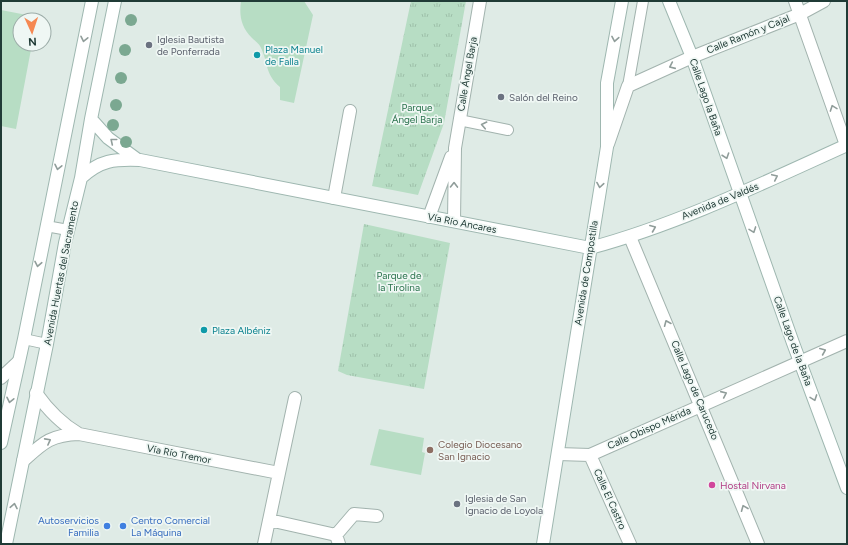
<svg xmlns="http://www.w3.org/2000/svg" width="848" height="545" viewBox="0 0 848 545" font-family="Figtree,sans-serif">
  <style>
    .grass { fill: url(#grass-tufts) }
    .garden { fill: #b7ddc4 }
    .lines { fill: none; stroke-linecap: round; stroke-linejoin: round }
    .lane-casing { stroke: #a2b3ae; stroke-width: 12 }
    .street-casing { stroke: #a2b3ae; stroke-width: 14 }
    .secondary-casing { stroke: #9eb7b0; stroke-width: 14 }
    .lane { stroke: #fff; stroke-width: 10 }
    .street { stroke: #fff; stroke-width: 12 }
    .secondary { stroke: #fff; stroke-width: 12 }
    .tree { fill: #7ba891 }
    .oneway { stroke: #909d9a }
    .worship-dot { fill: #6b7280; stroke: #eff7f4; stroke-width: 1.5 }
    .culture-dot { fill: #0f9aa8; stroke: #eff7f4; stroke-width: 1.5 }
    .education-dot { fill: #8d6e63; stroke: #eff7f4; stroke-width: 1.5 }
    .hotel-dot { fill: #d1479c; stroke: #eff7f4; stroke-width: 1.5 }
    .shop-dot { fill: #3f7fe0; stroke: #eff7f4; stroke-width: 1.5 }
    .labels { text-anchor: middle; dominant-baseline: central; stroke-width: 3.5; stroke-linejoin: round; paint-order: stroke }
    .street-label { font-size: 10px; fill: #203b36; stroke: #eff7f4 }
    .worship-label { font-size: 10px; fill: #5b616d; stroke: #eff7f4; text-anchor: start }
    .culture-label { font-size: 10px; fill: #0d838f; stroke: #eff7f4; text-anchor: start }
    .park-label { font-size: 10px; fill: #29724c; stroke: #eff7f4 }
    .education-label { font-size: 10px; fill: #785e54; stroke: #eff7f4; text-anchor: start }
    .hotel-label { font-size: 10px; fill: #b23c85; stroke: #eff7f4; text-anchor: start }
    .shop-label { font-size: 10px; fill: #366cbe; stroke: #eff7f4; text-anchor: end }
  </style>
  <defs>
    <pattern id="grass-tufts" width="24" height="20" patternUnits="userSpaceOnUse"><rect width="24" height="20" fill="#b7ddc4"/><path d="M3 7l-1-3M5 7V3M7 7l1-3M15 17l-1-3M17 17v-4M19 17l1-3" fill="none" stroke="#9dbfa9"/></pattern>
  </defs>
  <rect width="100%" height="100%" fill="#dfebe6"/>
  <path class="grass" d="M411,1H466L444,123L418,195L372,186Z
    M364,224L450,243L424,389L347,375L338,371Z"/>
  <path class="garden" d="M241,1H304L313,15L294,103L280,100V87C264,73 269,63 260,46C258,43 254,40 252,38C241,27 239,16 241,1Z
    M1,10L37,17L36,20H20V44H32L16,129L1,126Z
    M379,429L424,438L422,452L425,453L421,475L370,465Z"/>
  <g class="lines">
    <defs>
      <path id="lane" d="M628,86L643,1
        M459,120L508,130
        M46,226L68,230
        M24,339L47,344"/>
      <path id="street" d="M795,1L846,145
        M608,144L628,86L692,57L800,14L824,1
        M334,198L350,111
        M429,217L451,157
        M454,221L455,148L480,1
        M630,237L758,544
        M1,378L18,362
        M36,393C48,410 60,423 79,434
        M558,454L590,455L847,341
        M590,455L630,544
        M23,461C43,443 50,435 79,434L279,473L264,544
        M279,473L295,398
        M269,520L336,535L339,544
        M336,535L354,514L377,516"/>
      <path id="secondary" d="M669,1L692,57L793,343L847,488
        M91,119L108,138L138,160
        M81,178C100,160 114,159 140,160L590,248C679,224 763,183 847,145
        M1,443L24,339L92,1
        M6,544L47,344L65,243L81,178L91,119L115,1
        M543,544L607,147V83L622,1"/>
    </defs>
    <use href="#lane" class="lane-casing"/>
    <use href="#street" class="street-casing"/>
    <use href="#secondary" class="secondary-casing"/>
    <use href="#lane" class="lane"/>
    <use href="#street" class="street"/>
    <use href="#secondary" class="secondary"/>
  </g>
  <g class="tree">
    <circle cx="131" cy="20" r="6"/>
    <circle cx="125" cy="50" r="6"/>
    <circle cx="121" cy="78" r="6"/>
    <circle cx="116" cy="105" r="6"/>
    <circle cx="113" cy="125" r="6"/>
    <circle cx="126" cy="142" r="6"/>
  </g>
  <defs><path id="oneway-chevron" d="M-2-3.5L2.5 0L-2 3.5" fill="none" stroke-width="1.6" stroke-linecap="round" stroke-linejoin="round"/></defs>
  <g class="oneway">
    <use href="#oneway-chevron" transform="translate(84 39) rotate(102)"/>
    <use href="#oneway-chevron" transform="translate(615 39) rotate(100)"/>
    <use href="#oneway-chevron" transform="translate(672 66) rotate(156)"/>
    <use href="#oneway-chevron" transform="translate(833 108) rotate(-110)"/>
    <use href="#oneway-chevron" transform="translate(484 125) rotate(-168)"/>
    <use href="#oneway-chevron" transform="translate(113 141) rotate(-141)"/>
    <use href="#oneway-chevron" transform="translate(726 156) rotate(71)"/>
    <use href="#oneway-chevron" transform="translate(58 167) rotate(102)"/>
    <use href="#oneway-chevron" transform="translate(775 177) rotate(-25)"/>
    <use href="#oneway-chevron" transform="translate(454 185) rotate(-89)"/>
    <use href="#oneway-chevron" transform="translate(600 185) rotate(99)"/>
    <use href="#oneway-chevron" transform="translate(653 228) rotate(-22)"/>
    <use href="#oneway-chevron" transform="translate(753 230) rotate(70)"/>
    <use href="#oneway-chevron" transform="translate(38 264) rotate(101)"/>
    <use href="#oneway-chevron" transform="translate(667 323) rotate(-113)"/>
    <use href="#oneway-chevron" transform="translate(823 351) rotate(-23)"/>
    <use href="#oneway-chevron" transform="translate(724 394) rotate(-24)"/>
    <use href="#oneway-chevron" transform="translate(814 398) rotate(70)"/>
    <use href="#oneway-chevron" transform="translate(10 400) rotate(102)"/>
    <use href="#oneway-chevron" transform="translate(48 441) rotate(-28)"/>
    <use href="#oneway-chevron" transform="translate(14 506) rotate(-79)"/>
    <use href="#oneway-chevron" transform="translate(744 508) rotate(-112)"/>
  </g>
  <g class="worship-dot">
    <circle cx="149" cy="45" r="4"/>
    <circle cx="501" cy="97" r="4"/>
    <circle cx="457" cy="504" r="4"/>
  </g>
  <g class="culture-dot">
    <circle cx="257" cy="55" r="4"/>
    <circle cx="204" cy="330" r="4"/>
  </g>
  <circle class="education-dot" cx="430" cy="450" r="4"/>
  <circle class="hotel-dot" cx="712" cy="485" r="4"/>
  <g class="shop-dot">
    <circle cx="107" cy="526" r="4"/>
    <circle cx="123" cy="526" r="4"/>
  </g>
  <g class="labels">
    <g class="street-label">
      <text transform="translate(748 34) rotate(-22)">Calle Ramón y Cajal</text>
      <text transform="translate(467 74) rotate(-80)">Calle Ángel Barja</text>
      <text transform="translate(706 97) rotate(71)">Calle Lago la Baña</text>
      <text transform="translate(720 201) rotate(-22)">Avenida de Valdés</text>
      <text transform="translate(462 223) rotate(11)">Vía Río Ancares</text>
      <text transform="translate(61 273) rotate(-79)">Avenida Huertas del Sacramento</text>
      <text transform="translate(586 273) rotate(-81)">Avenida de Compostilla</text>
      <text transform="translate(793 341) rotate(70)">Calle Lago de la Baña</text>
      <text transform="translate(695 390) rotate(67)">Calle Lago de Carucedo</text>
      <text transform="translate(649 428) rotate(-24)">Calle Obispo Mérida</text>
      <text transform="translate(179 454) rotate(11)">Vía Río Tremor</text>
      <text transform="translate(610 499) rotate(66)">Calle El Castro</text>
    </g>
    <g class="worship-label">
      <text x="157" y="39">Iglesia Bautista<tspan x="157" dy="12">de Ponferrada</tspan></text>
      <text x="509" y="97">Salón del Reino</text>
      <text x="465" y="498">Iglesia de San<tspan x="465" dy="12">Ignacio de Loyola</tspan></text>
    </g>
    <g class="culture-label">
      <text x="265" y="49">Plaza Manuel<tspan x="265" dy="12">de Falla</tspan></text>
      <text x="212" y="330">Plaza Albéniz</text>
    </g>
    <g class="park-label">
      <text x="417" y="107">Parque<tspan x="417" dy="12">Ángel Barja</tspan></text>
      <text x="399" y="275">Parque de<tspan x="399" dy="12">la Tirolina</tspan></text>
    </g>
    <g class="education-label">
      <text x="438" y="444">Colegio Diocesano<tspan x="438" dy="12">San Ignacio</tspan></text>
    </g>
    <g class="hotel-label">
      <text x="720" y="485">Hostal Nirvana</text>
    </g>
    <g class="shop-label">
      <text x="99" y="520">Autoservicios<tspan x="99" dy="12">Familia</tspan></text>
      <text x="131" y="520" text-anchor="start">Centro Comercial<tspan x="131" dy="12">La Máquina</tspan></text>
    </g>
  </g>
  <rect width="848" height="545" fill="none" stroke="#203b36" stroke-width="4"/>
  <g transform="translate(32 32) rotate(177)"><circle r="19" fill="#eff7f4" stroke="#9caca8"/>
  <path d="M0-3L7 15L0 10L-7 15Z" fill="#f58852"/>
  <text y="-6" font-size="11" font-weight="bold" text-anchor="middle" fill="#203b36">N</text>
  </g>
</svg>
